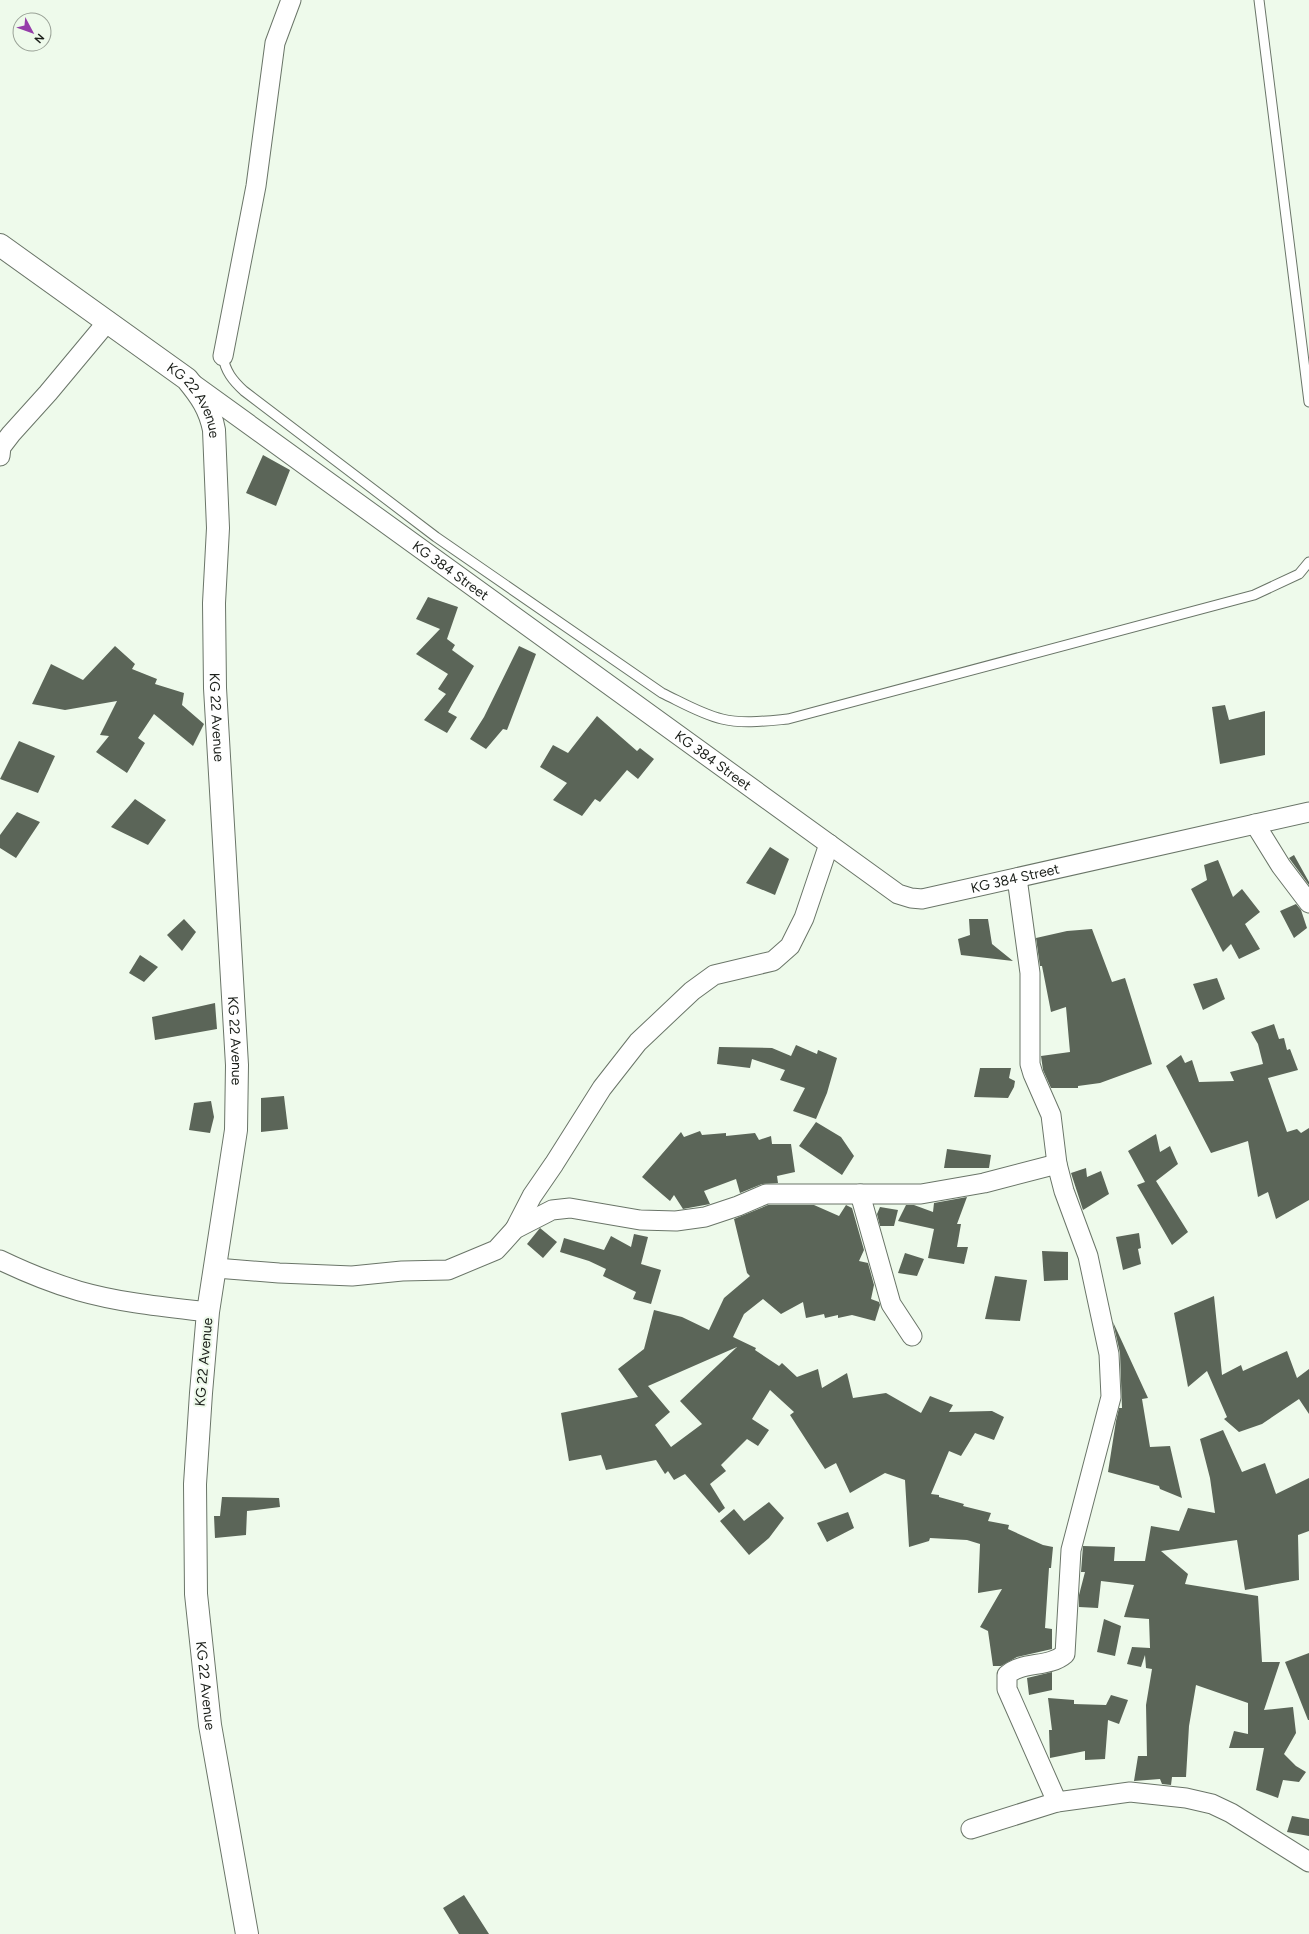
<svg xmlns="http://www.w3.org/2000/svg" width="1309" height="1934" viewBox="0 0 1309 1934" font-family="Figtree,sans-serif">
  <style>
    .building { fill: #5b6558; fill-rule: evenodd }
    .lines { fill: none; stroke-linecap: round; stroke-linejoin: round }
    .lane-casing { stroke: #6a7568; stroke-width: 11 }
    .street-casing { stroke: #6a7568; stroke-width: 21 }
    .secondary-casing { stroke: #6a7568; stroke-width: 24 }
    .lane { stroke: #fff; stroke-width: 9 }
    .street { stroke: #fff; stroke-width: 19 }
    .secondary { stroke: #fff; stroke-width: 22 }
    .labels { text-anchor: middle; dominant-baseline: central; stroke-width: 4; stroke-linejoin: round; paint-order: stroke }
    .street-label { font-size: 14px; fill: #1b1f1a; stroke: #eefaeb }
  </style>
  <rect width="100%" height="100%" fill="#eefaeb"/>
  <path class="building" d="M263,455L290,470L276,506L246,493Z
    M428,597L458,607L447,639L455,645L452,650L474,666L448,712L457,717L447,733L424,720L446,694L438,689L448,674L416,654L440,629L416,619Z
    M115,646L135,664L132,669L157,679L155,684L184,693L182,705L204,724L193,746L154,714L138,738L145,743L127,773L96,752L109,736L100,735L117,701L65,710L32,704L51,664L83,680Z
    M519,646L536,654L507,730L503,729L486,749L470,739L484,717Z
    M1225,705L1229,720L1265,711V755L1220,764L1212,707Z
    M597,716L637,751L640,748L654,759L638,779L627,770L600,802L595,799L582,816L553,800L567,783L540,767L553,745L568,753Z
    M19,741L55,756L38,793L0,779Z
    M135,799L166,820L148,845L111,827Z
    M17,812L40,822L16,858L0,848V835Z
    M770,847L789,859L775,895L746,883Z
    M1294,855L1309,882V885L1289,858Z
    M1218,860L1233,897L1242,889L1260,912L1245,924L1260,949L1239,959L1231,944L1223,952L1191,889L1207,880L1204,865Z
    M1296,904L1301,910L1307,928L1294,938L1280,911Z
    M184,919L196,932L182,951L167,935Z
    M969,919H988L992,944L1013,961L961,955L958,939L970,935Z
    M1092,929L1112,982L1125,978L1152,1064L1100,1083L1078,1086V1088H1051L1043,1070L1041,1056L1070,1052L1066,1007L1051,1012L1042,966H1040L1036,938L1067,931Z
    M140,955L158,967L144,982L129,973Z
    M1217,978L1225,999L1203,1010L1193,984Z
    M215,1003L217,1029L155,1040L152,1017Z
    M1274,1024L1279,1039L1284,1038L1287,1050L1290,1049L1298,1070L1268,1078L1287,1132L1297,1129L1301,1133L1309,1128V1200L1276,1219L1268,1192L1258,1197L1248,1141L1211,1153L1166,1066L1181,1055L1185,1063L1192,1060L1199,1082L1234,1081L1230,1072L1263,1064L1258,1044L1251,1032Z
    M796,1045L817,1054L818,1050L837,1058L827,1093L816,1119L793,1111L805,1088L780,1080L785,1070L752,1059L750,1068L717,1064L719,1047L772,1048L791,1056Z
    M980,1068H1011L1009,1078L1015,1081L1014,1087L1008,1098L974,1097Z
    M284,1096L288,1129L261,1132V1098Z
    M211,1101L214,1117L210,1133L189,1130L194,1103Z
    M816,1122L841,1137L854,1156L842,1175L799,1146Z
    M700,1131L702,1135L726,1133V1136L755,1133L759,1140L771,1136L772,1144H791L795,1172L777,1176L778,1183L762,1184L740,1193L736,1179L704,1191L710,1204L683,1209L674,1195L670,1201L642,1177L681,1132L684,1137Z
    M1156,1134L1160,1152L1170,1146L1178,1164L1156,1181L1188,1232L1172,1245L1137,1185L1145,1182L1128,1151Z
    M947,1149L991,1155L989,1168H944Z
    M1086,1168L1087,1177L1101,1171L1109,1194L1083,1210L1071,1173Z
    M967,1197L957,1224H961L957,1247H968L964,1264L928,1258L934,1229L898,1221L906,1205H914L933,1212L934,1203Z
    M768,1205H814L839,1216L846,1205L852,1208L864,1250L859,1261L868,1263L874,1285L871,1299L879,1302L880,1305L875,1321L852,1315L838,1318V1315L825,1318L824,1314L806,1318L803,1302L781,1314L763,1299L744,1314L733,1337L756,1348L755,1350L779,1366L782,1363L797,1377L818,1369L822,1388L847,1373L853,1398L886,1393L921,1413L930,1396L953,1405L949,1412L992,1411L1004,1417L994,1440L975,1433L961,1456L949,1451L931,1494L939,1495V1497L964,1504L963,1506L991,1513L988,1521L1009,1525L1008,1529L1043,1545L1053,1547L1051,1568H1049L1045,1628L1052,1629V1649L1017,1657L1001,1666H993L988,1631L980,1627L1002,1589L978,1593L980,1544L967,1540L930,1538L929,1541L909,1547L905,1480L885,1473L850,1493L836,1463L825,1469L790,1415L794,1412L770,1390L752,1419L769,1430L758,1446L747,1439L721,1465L726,1471L710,1484L725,1508L719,1513L685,1474L674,1480L668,1471L665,1474L656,1460L606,1470L601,1455L569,1461L561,1413L638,1397L618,1369L644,1349L654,1310L682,1317L709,1330L724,1298L750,1276L747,1273L734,1219ZM737,1347L680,1401L702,1424L671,1447L655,1425L670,1412L648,1386Z
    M880,1207L898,1210L894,1226H880L877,1214Z
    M540,1228L557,1242L543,1258L527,1244Z
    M1139,1233L1141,1248L1138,1249L1141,1264L1123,1270L1116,1237Z
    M634,1234L648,1237L641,1264L661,1270L651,1304L633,1299L636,1292L603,1276L606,1269L589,1261L560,1252L564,1238L604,1250L611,1236L631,1247Z
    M1042,1251L1068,1252V1280L1044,1281Z
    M905,1253L924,1259L917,1276L898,1273Z
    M995,1276L1027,1280L1020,1321L985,1319Z
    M1214,1296L1222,1375L1241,1365L1243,1371L1287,1351L1297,1378L1309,1369V1414L1299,1399L1262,1424L1239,1432L1224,1419L1227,1417L1207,1371L1188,1387L1174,1313Z
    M1113,1322L1148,1398L1142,1399L1150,1447L1170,1446L1182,1498L1160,1489L1159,1486L1108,1472L1116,1421L1119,1408H1122L1120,1353Z
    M1223,1430L1242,1472L1265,1463L1276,1494L1309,1478V1531L1298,1535L1299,1580L1245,1590L1237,1540L1161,1551L1188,1574L1185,1584L1258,1596L1262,1662H1280L1264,1710L1293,1707L1296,1733L1284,1754L1296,1766L1306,1772L1299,1782L1283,1780L1278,1798L1256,1790L1264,1748H1229L1234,1731L1248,1734V1703L1196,1685L1189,1726L1186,1777H1172L1171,1785L1162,1784L1160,1779L1134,1781L1138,1756H1147L1146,1705L1152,1669L1146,1668L1145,1655L1141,1667L1127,1664L1132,1647L1150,1648L1149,1619L1124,1617L1134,1585L1101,1581L1098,1608L1079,1607V1595L1085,1572H1081L1083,1546L1115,1547L1114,1561H1145L1151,1526L1179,1531L1188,1508L1215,1513L1210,1478L1200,1439Z
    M222,1497L279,1498L280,1507L247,1511L246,1535L215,1538L214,1516H220Z
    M769,1502L784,1518L769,1538L749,1555L720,1521L734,1509L744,1521Z
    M848,1512L854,1528L827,1542L817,1523Z
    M1104,1619L1121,1626L1115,1656L1097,1652Z
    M1309,1653V1720H1308L1285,1662Z
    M1052,1672V1690L1029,1695L1027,1678Z
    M1111,1695L1128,1700L1119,1724L1108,1720L1105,1759L1085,1760V1751L1050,1758L1049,1730H1052L1048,1698L1074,1700V1704L1106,1705Z
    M1292,1816L1309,1819V1836L1287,1832Z
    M464,1895L489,1934H459L443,1908Z"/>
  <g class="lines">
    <defs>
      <path id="lane" d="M1259,0L1309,402
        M223,356C225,371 233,381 244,391L436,537L662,693C681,702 701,714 722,719C743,724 766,721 788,719L1254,595L1299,574L1309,562"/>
      <g id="street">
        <path d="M223,356L256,186L275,43L291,0"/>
        <path id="s1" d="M193,384L898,894L911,898L922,899L1309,812"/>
        <path d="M0,456L1,447L11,434L48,393L108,321"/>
        <path d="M1255,824L1281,866L1309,903"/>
        <path d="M1017,878L1030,973V1064L1033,1074L1051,1115L1057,1164L1064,1191L1088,1256L1109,1354L1111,1397L1071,1550L1065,1654C1049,1668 1022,1661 1007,1675V1689L1057,1802"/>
        <path d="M860,1194L891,1304L912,1336"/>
        <path d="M515,1229L532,1196L554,1164L602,1088L638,1042L692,991L714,975L773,961L790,946L804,918L829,844"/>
        <path d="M0,1260C25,1272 52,1283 79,1291C121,1303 165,1307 208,1312"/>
        <path d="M216,1268L279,1273L352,1276L402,1271L448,1270L496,1250L515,1229L552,1210L570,1208L640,1220L676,1221L705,1217L738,1206L766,1194H921L984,1183L1057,1164"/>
        <path d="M971,1829L1057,1802L1130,1792L1186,1798L1212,1804L1231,1813L1309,1862"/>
      </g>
      <g id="secondary">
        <path id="s2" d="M0,245L187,379C201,396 210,409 214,430L218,528L214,603L215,688L237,1065L236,1130L208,1312L201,1393L195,1484L196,1594L210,1725L247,1934"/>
      </g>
    </defs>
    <use href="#lane" class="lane-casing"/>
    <use href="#street" class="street-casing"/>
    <use href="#secondary" class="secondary-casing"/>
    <use href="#lane" class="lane"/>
    <use href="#street" class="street"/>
    <use href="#secondary" class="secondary"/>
  </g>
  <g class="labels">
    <g class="street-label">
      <text stroke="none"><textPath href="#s2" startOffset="252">KG 22 Avenue</textPath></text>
      <text stroke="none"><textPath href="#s1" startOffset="318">KG 384 Street</textPath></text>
      <text stroke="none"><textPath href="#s2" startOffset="576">KG 22 Avenue</textPath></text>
      <text stroke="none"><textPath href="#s1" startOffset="642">KG 384 Street</textPath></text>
      <text stroke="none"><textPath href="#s1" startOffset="990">KG 384 Street</textPath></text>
      <text stroke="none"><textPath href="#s2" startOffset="900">KG 22 Avenue</textPath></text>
      <text transform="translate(204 1362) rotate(-85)">KG 22 Avenue</text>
      <text stroke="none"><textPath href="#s2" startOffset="1548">KG 22 Avenue</textPath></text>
    </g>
  </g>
  <g transform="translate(32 32) rotate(131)"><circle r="19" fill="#eefaeb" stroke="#9aa297"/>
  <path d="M0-3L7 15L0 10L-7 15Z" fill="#953da9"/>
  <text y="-6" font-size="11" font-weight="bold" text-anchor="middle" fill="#1b1f1a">N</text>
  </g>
</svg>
